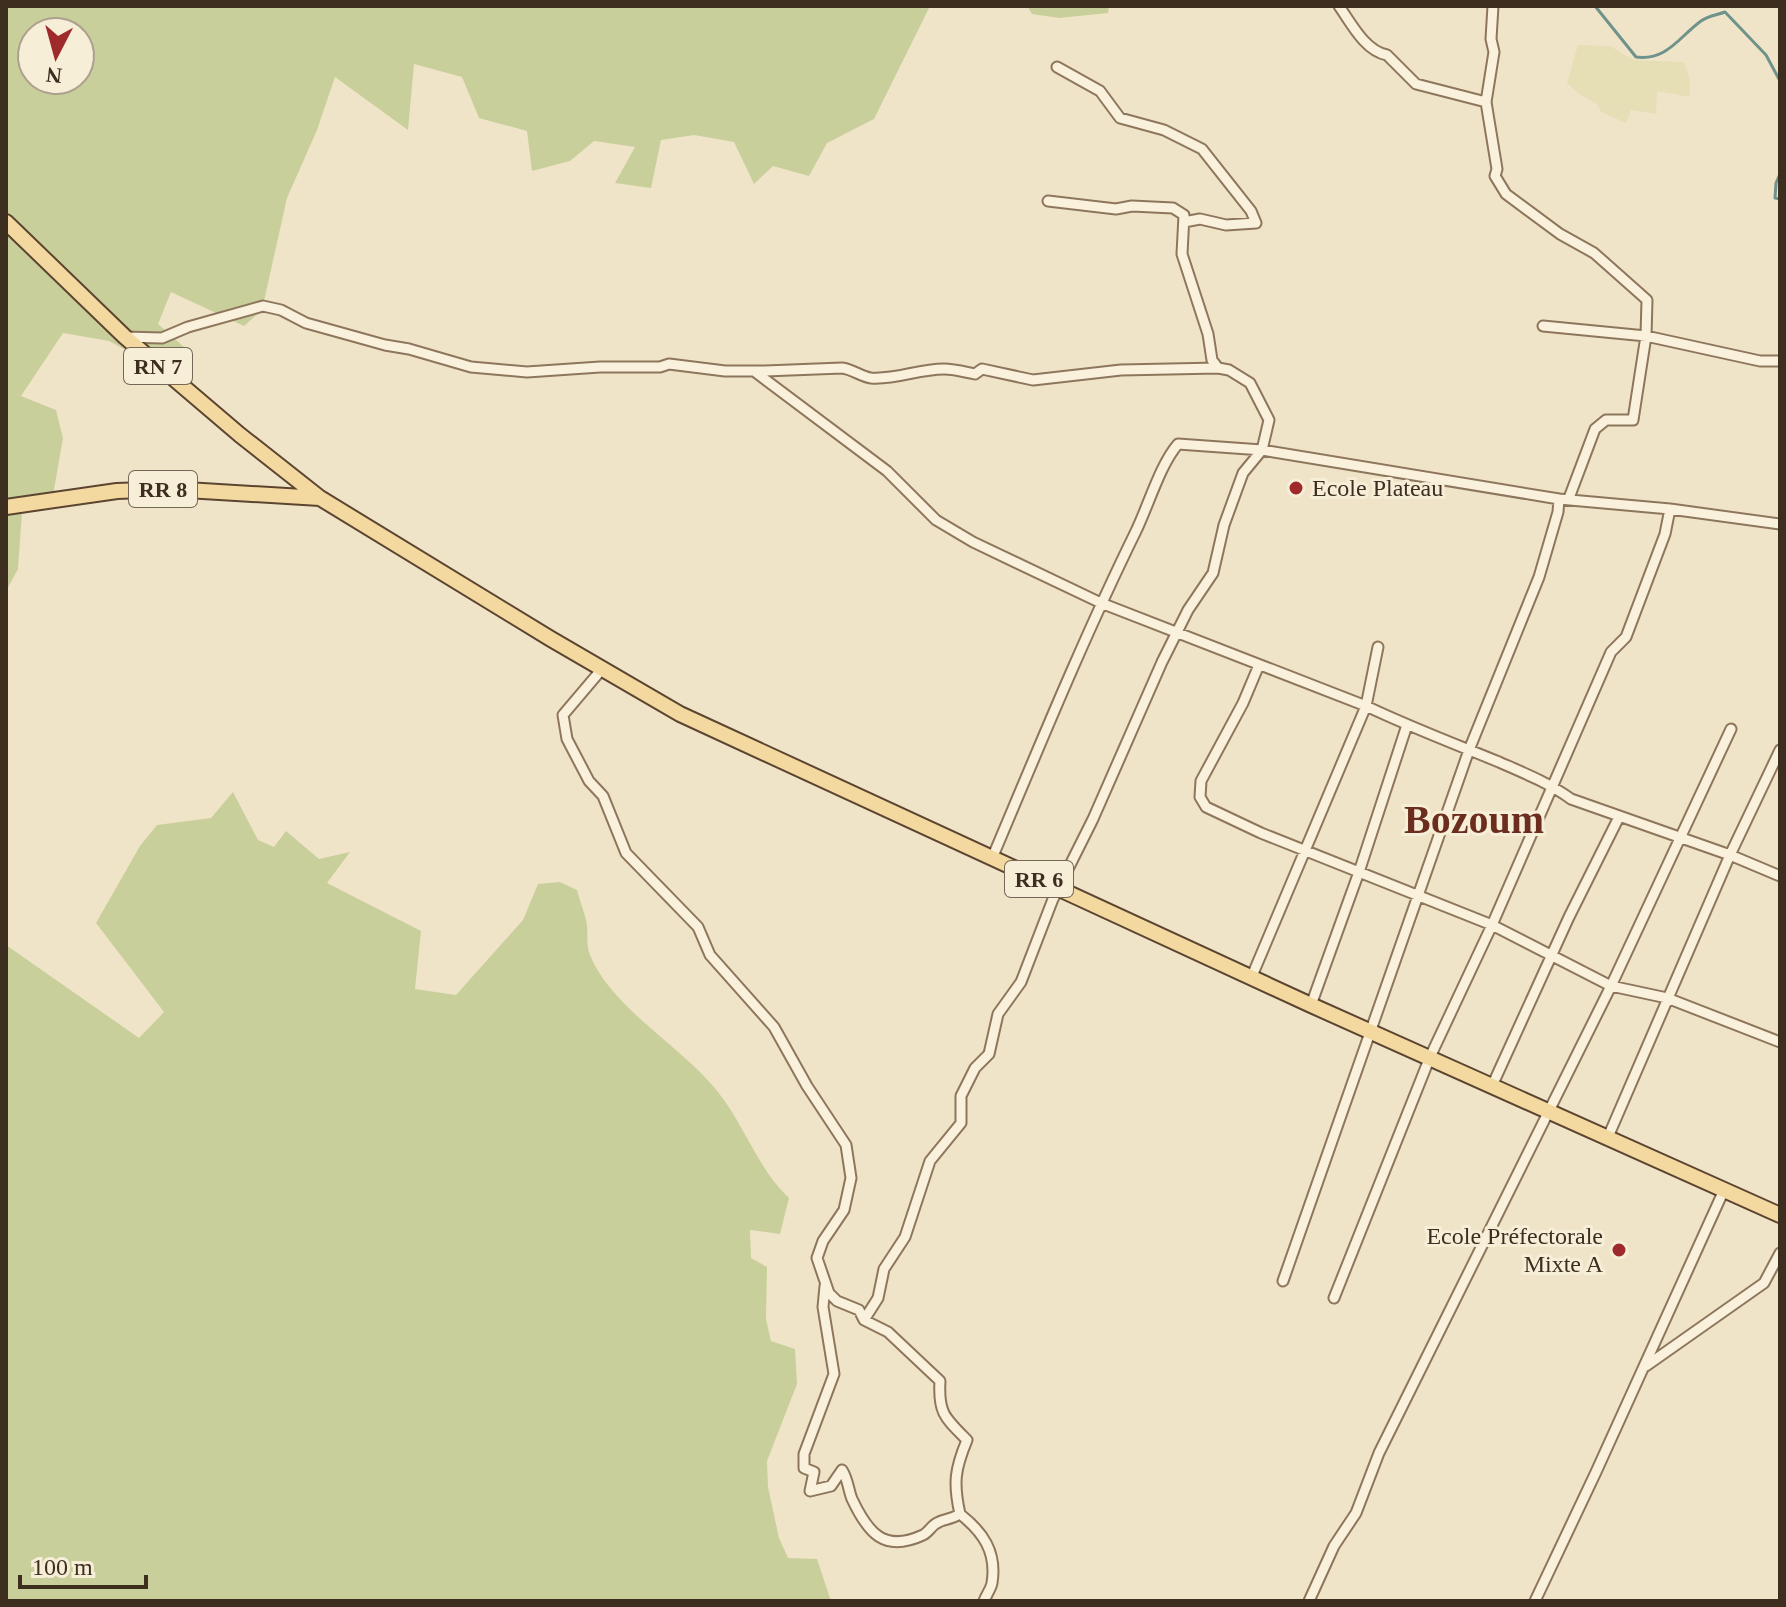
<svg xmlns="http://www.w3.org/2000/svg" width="1786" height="1607" viewBox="0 0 1786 1607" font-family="Georgia,serif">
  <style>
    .farmland { fill: #e6deb5 }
    .green { fill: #c9cf9b; fill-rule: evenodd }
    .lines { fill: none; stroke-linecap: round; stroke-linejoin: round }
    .stream { stroke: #6f938a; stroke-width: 3 }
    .street-casing { stroke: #8d765c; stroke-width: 13 }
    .primary-casing { stroke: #5b4430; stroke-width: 18 }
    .street { stroke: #faf1dc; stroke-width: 9 }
    .primary { stroke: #f3d9a0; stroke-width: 14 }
    .poi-dot { fill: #9e2a2b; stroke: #f7eed8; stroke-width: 3 }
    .labels { text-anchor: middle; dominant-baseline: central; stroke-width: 6; stroke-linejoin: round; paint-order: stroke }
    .shield { fill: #f7eed8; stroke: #756857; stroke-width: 2 }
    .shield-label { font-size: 22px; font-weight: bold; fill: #3d2e20 }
    .poi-label { font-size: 24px; fill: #3d2e20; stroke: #f7eed8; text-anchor: start }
    .town-label { font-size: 40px; font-weight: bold; fill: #6b2e1e; stroke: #f7eed8 }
  </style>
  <rect width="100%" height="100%" fill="#f0e4c8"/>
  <path class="farmland" d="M1578,45L1610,46L1634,60L1684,62L1690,81V97L1657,91L1656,114L1631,110L1626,123L1601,112L1597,104L1579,94L1567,83Z"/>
  <path class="green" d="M6,6H930L874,119L827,143L809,176L773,166L754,184L734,142L694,135L661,140L651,188L615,183L635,147L594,141L570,161L532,171L527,131L479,118L462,77L414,64L408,130L335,77L317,130L287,198L262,310L244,326L171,292L158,324L184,347L175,376L109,341L63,333L21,396L56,410L63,438L51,507L22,512L18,569L6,591ZM32,32H80V80H32Z
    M1027,6H1109L1108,13L1059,18L1032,14Z
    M233,792L258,840L274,847L286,831L319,859L350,852L327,883L421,931L415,989L456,995L523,920L538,884L560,882L577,890C580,902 585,913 587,925C588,935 586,946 590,955C612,1009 682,1046 718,1092C745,1126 758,1169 789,1198L780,1234L750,1230L751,1258L767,1267L766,1319L771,1341L795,1349L797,1384L767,1461L768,1487L779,1538L788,1558L817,1559L831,1601H6V945L139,1038L164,1012L96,923L140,846L157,825L211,818Z"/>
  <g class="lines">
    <path class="stream" d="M1595,6L1636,57C1667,61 1679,37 1701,21C1708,16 1717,15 1725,12L1766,55L1780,81
      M1780,174L1776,183L1775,198L1780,199"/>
    <defs>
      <path id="street" d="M1339,6C1351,23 1365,51 1387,55L1416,84L1486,102L1497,169L1495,176L1506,194L1560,234L1594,253L1647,300L1646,336L1633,420H1606L1595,429L1569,498
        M1057,67L1100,91L1120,118L1164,130L1202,149L1251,211L1256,223L1226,225L1200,219L1184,222
        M1486,102L1494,52L1491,39L1493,6
        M1543,326L1646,336L1760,361H1780
        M125,337L162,338L188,327L263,306L281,310L306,323L385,345L409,349L471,367L527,372L600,367H660L669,364L725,371H765L842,368C852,369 862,377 871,378C896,380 918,369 944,369C954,369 965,372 975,374L982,369L1033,380L1121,370L1218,368
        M754,371L887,471L936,520L973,542L1101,603L1366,706C1410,727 1455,744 1499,762C1524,773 1549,783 1571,799L1730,855L1780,876
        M1259,665L1243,703L1201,781L1200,797L1206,807L1261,833L1492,925L1611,986L1667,998L1780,1042
        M602,669L563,715L567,739L589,781L603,796L626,853L698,927L710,955L774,1027L807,1086L846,1145L851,1178L844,1210L823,1241L817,1258L829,1293L837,1301L859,1310L864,1320L878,1298L884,1269L905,1237L930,1161L961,1123V1096L975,1068L989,1054L998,1014L1021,982L1053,899L1093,819L1162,662L1188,610L1213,573L1224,525L1243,473L1262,450L1269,420L1250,383L1229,370L1218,368L1212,360L1208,334L1182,254L1184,215L1173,208L1132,206L1116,209L1048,201
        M993,856C1039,747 1084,637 1136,531C1149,504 1160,465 1178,444L1262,450L1559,499L1670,509L1780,524
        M1252,976L1366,706L1378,647
        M1311,1005L1359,872L1407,725
        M1492,1086L1569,917L1619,817
        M1608,1137L1730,855L1780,750
        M1283,1281L1469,750L1539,577L1558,512L1559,499
        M825,1286L823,1307L834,1374L804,1454V1468L814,1472L810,1491L831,1486L842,1470C848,1479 848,1489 852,1499C868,1533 884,1553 923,1535C929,1532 932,1525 937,1523C943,1519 950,1520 960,1514
        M1334,1298L1430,1057L1492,925L1611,652L1626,637L1665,534L1670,509
        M864,1320L888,1332L940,1381C938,1413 945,1418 967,1440C955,1469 953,1483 960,1514C983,1532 997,1552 992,1583C991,1589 986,1595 984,1601
        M1646,1366L1764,1283L1780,1253
        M1309,1601L1334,1546L1356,1513L1379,1453L1611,986L1731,729
        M1535,1601L1596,1472L1724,1190"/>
      <path id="primary" d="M6,222L125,337L240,435L320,498L551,639L680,714L1311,1005L1780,1215
        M6,507L117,491L170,489L320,498"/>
    </defs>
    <use href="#street" class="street-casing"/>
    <use href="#primary" class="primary-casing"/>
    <use href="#street" class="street"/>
    <use href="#primary" class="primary"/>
  </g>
  <g class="poi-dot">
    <circle cx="1296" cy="488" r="8"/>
    <circle cx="1619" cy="1250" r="8"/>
  </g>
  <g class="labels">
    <g class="shield">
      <rect x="124" y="348" width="68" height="36" rx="6"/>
      <rect x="129" y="471" width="68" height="36" rx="6"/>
      <rect x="1005" y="861" width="68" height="36" rx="6"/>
    </g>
    <g class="shield-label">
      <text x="158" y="366">RN 7</text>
      <text x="163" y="489">RR 8</text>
      <text x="1039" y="879">RR 6</text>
    </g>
    <g class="poi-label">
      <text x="1312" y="488">Ecole Plateau</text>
      <text x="1603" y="1236" text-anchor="end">Ecole Préfectorale<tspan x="1603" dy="28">Mixte A</tspan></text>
    </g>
    <g class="town-label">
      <text x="1474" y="819">Bozoum</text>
    </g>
  </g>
  <rect width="1786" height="1607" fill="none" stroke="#3d2e20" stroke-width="16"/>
  <g transform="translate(56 56) rotate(186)"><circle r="38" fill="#f7eed8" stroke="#ada18e" stroke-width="2"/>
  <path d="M0-6L14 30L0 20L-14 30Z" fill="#9e2a2b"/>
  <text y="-12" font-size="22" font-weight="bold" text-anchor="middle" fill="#3d2e20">N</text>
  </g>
  <path d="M20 1575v12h126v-12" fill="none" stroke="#3d2e20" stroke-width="4"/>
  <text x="32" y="1575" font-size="24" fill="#3d2e20" stroke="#f7eed8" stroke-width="6" paint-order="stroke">100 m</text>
</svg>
